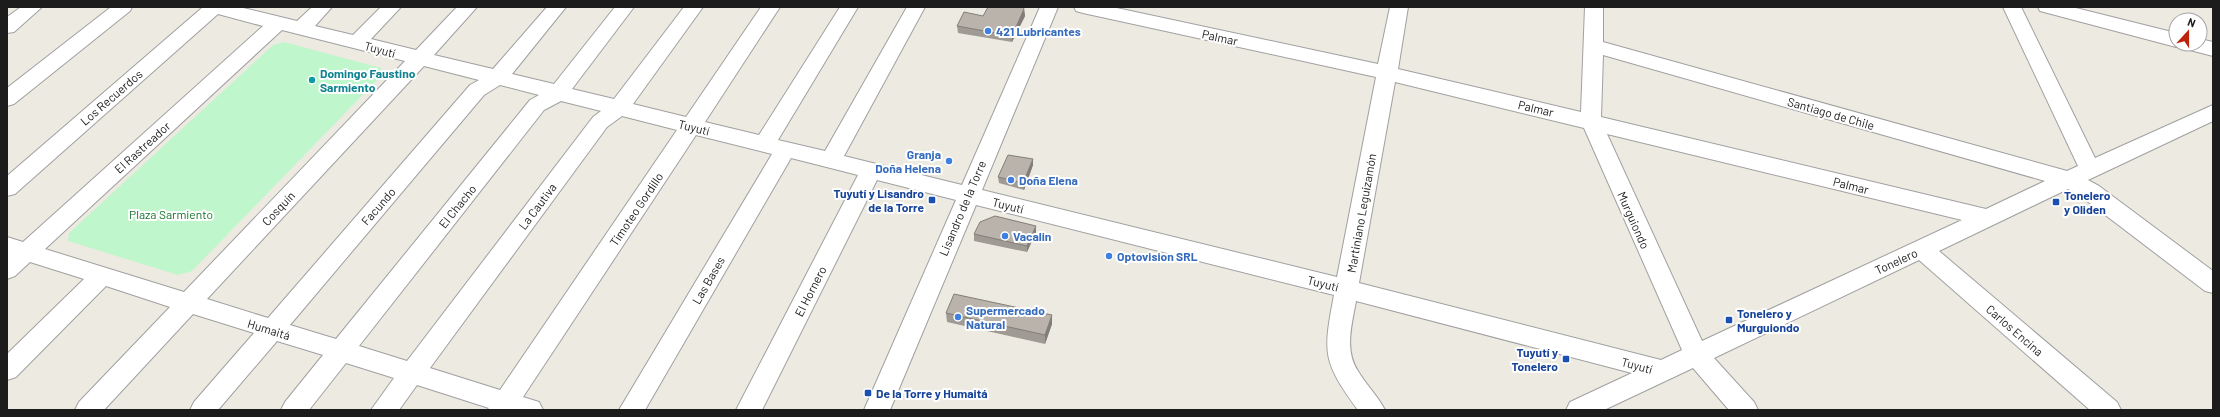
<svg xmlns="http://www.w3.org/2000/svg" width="2220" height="417" viewBox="0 0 2220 417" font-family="Barlow,sans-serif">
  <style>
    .park { fill: #bff6cb }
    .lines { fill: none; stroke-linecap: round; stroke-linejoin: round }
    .minor-casing { stroke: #a0a0a0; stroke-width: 2 }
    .minor { fill: #fff; fill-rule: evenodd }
    .wall { fill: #9f9a93 }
    .shaded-wall { fill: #827d78 }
    .building { fill: #b9b3ab; stroke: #827d78 }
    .shop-dot { fill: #3f7fe0; stroke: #fff; stroke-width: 1.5 }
    .culture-dot { fill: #0f9aa8; stroke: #fff; stroke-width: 1.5 }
    .transit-dot { fill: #1a4fb4; stroke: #fff; stroke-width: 1.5 }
    .labels { text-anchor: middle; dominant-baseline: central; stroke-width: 4; stroke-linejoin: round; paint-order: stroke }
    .shop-label { font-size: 12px; font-weight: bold; fill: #366cbe; stroke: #fff; text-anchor: start }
    .street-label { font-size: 12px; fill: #1c1c1c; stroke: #fff }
    .culture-label { font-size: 12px; font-weight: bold; fill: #0d838f; stroke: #fff; text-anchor: start }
    .transit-label { font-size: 12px; font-weight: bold; fill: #164399; stroke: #fff; text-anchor: start }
    .park-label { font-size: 12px; fill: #107326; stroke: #fff }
  </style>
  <rect width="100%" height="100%" fill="#edeae1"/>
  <path class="park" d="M284,42L381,68L382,75L192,271L178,275L68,241L69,233L273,45Z"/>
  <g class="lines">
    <defs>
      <path id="minor" d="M21,7H42L14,32L7,33V17Z
        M111,7H132L130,11L14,104L7,106V88Z
        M203,7H239L297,21L312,7H332L315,26L353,35L381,7H401L371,39L416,50L457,7H477L434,55L493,69L547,7H566L512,74L554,84L615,7H634L572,89L614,99L684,7H703L633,104L686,117L761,7H780L705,122L759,135L840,7H858L778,140L825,151L907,7H925L844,156L962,185L1040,7H1058L982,190L1337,277L1376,77L1083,13L1076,11L1074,7H1112L1378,64L1390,7H1408L1398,69L1581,112L1585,7H1603V42L2067,171L2078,166L2003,7H2021L2095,158L2213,105V121L2088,180L2099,186L2213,271V293L2205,291L2083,198L2068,189L1939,251L2117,402L2121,410H2090L1919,260L1714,358L1754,402L1758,410H1729L1693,368L1604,410H1566L1570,402L1632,373L1356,301C1352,324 1344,350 1358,371C1366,385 1378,396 1385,410H1358C1322,361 1323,353 1334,295L976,205L890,410H864L956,200L877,180L762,410H736L858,175L791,158L645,410H619L772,154L696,135L523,397L539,402L543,410H487L489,408L417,385L399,410H371L394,378L346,363L309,410H281L285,402L323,355L277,341L218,410H190L194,402L254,333L193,314L104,410H75L79,402L170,307L106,286L16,377L7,380V354L84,279L30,262L15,276L7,279V237L23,242L263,26L218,14L15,194L7,196V176ZM282,30L405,61L184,292L45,249ZM1603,55L2045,181L1986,209L1601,117ZM424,66L479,80L470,85L268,318L207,299ZM1395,82L1584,128L1682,350L1661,360L1359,283ZM500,85L539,95L530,100L336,339L290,325L484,95ZM561,101L601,111L593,117L407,361L359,346L544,110ZM622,116L677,130L500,390L430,368L607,127ZM1607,134L1962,220L1702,341Z
        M2038,7H2072L2176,33V44H2183L2176,47L2040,11Z
        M2200,39L2213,42V56L2186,49L2183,44H2200Z"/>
    </defs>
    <use href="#minor" class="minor-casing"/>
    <use href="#minor" class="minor"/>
  </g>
  <path class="wall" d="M1024,9L1025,16L1012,42L958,33L957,26L983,16Z
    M1033,159V165L1024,190L999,183L998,177Z
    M1036,232L1027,252L974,241V234Z
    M946,313L1052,315V324L1045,344L947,322Z"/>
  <path class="shaded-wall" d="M1024,9L1025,16L1012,42V36Z
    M1033,159V165L1024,190L1023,183Z
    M1036,226V232L1027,252V246Z
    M1052,315V324L1045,344V335Z"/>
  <path class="building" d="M988,7H1023L1024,9L1012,36L957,26L964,12L983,16Z
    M1008,155L1033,159L1023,183L998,177Z
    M995,216L1036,226L1027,246L974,234L980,222Z
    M954,294L1052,315L1045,335L946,313Z"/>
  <g class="shop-dot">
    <circle cx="988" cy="31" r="4"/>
    <circle cx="949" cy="161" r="4"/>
    <circle cx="1011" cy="180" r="4"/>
    <circle cx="1005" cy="236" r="4"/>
    <circle cx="1109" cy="256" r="4"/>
    <circle cx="958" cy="317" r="4"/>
  </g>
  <circle class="culture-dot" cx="312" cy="80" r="4"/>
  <g class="transit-dot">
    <rect x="928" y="196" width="8" height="8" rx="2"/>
    <rect x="2052" y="198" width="8" height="8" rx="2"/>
    <rect x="1725" y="316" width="8" height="8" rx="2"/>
    <rect x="1562" y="355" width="8" height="8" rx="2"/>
    <rect x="864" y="389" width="8" height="8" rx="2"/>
  </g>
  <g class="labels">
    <g class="shop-label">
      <text x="996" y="31">421 Lubricantes</text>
      <text x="941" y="154" text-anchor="end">Granja<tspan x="941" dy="14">Doña Helena</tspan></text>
      <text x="1019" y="180">Doña Elena</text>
      <text x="1013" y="236">Vacalin</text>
      <text x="1117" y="256">Optovision SRL</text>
      <text x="966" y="310">Supermercado<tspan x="966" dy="14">Natural</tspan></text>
    </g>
    <g class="street-label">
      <text transform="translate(1220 37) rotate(12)">Palmar</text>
      <text transform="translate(380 49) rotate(15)">Tuyutí</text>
      <text transform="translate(111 97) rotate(-41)">Los Recuerdos</text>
      <text transform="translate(1536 108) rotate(13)">Palmar</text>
      <text transform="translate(1831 113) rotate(16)">Santiago de Chile</text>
      <text transform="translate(694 127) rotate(14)">Tuyutí</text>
      <text transform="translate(142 147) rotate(-42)">El Rastreador</text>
      <text transform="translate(1851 185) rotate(14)">Palmar</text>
      <text transform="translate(1008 205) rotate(14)">Tuyutí</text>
      <text transform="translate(378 206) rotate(-49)">Facundo</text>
      <text transform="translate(457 206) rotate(-51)">El Chacho</text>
      <text transform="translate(537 206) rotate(-53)">La Cautiva</text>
      <text transform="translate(278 208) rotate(-47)">Cosquín</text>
      <text transform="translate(962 208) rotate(-67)">Lisandro de la Torre</text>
      <text transform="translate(636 209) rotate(-56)">Timoteo Gordillo</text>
      <text transform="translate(1361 213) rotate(-80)">Martiniano Leguizamón</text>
      <text transform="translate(1634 220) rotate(66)">Murguiondo</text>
      <text transform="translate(1896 261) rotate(-25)">Tonelero</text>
      <text transform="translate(708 280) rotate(-60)">Las Bases</text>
      <text transform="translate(1323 283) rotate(14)">Tuyutí</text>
      <text transform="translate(810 291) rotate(-63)">El Hornero</text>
      <text transform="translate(269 329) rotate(17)">Humaitá</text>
      <text transform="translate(2015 330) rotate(41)">Carlos Encina</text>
      <text transform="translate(1637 365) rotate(15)">Tuyutí</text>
    </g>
    <g class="culture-label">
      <text x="320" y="73">Domingo Faustino<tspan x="320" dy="14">Sarmiento</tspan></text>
    </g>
    <g class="transit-label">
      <text x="924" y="193" text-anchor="end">Tuyutí y Lisandro<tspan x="924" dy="14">de la Torre</tspan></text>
      <text x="2064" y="195">Tonelero<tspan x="2064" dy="14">y Oliden</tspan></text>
      <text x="1737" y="313">Tonelero y<tspan x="1737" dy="14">Murguiondo</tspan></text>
      <text x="1558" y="352" text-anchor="end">Tuyutí y<tspan x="1558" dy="14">Tonelero</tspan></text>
      <text x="876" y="393">De la Torre y Humaitá</text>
    </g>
    <g class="park-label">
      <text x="171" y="214">Plaza Sarmiento</text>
    </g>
  </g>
  <rect width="2220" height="417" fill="none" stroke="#1c1c1c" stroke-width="16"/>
  <g transform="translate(2188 32) rotate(21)"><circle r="19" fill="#ffffff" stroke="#a4a4a4"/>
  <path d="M0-3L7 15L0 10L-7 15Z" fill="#bd220a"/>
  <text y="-6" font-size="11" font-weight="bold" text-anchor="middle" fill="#1c1c1c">N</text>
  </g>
</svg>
